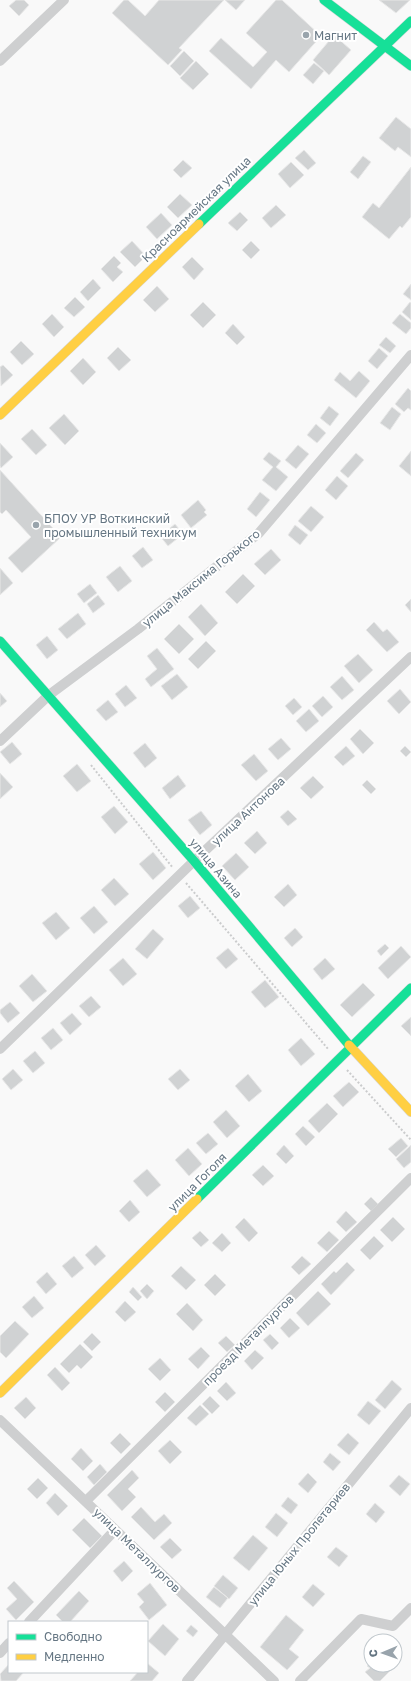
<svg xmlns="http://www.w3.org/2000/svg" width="411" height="1681" viewBox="0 0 411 1681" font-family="'Golos Text',sans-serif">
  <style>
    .building { fill: #d0d2d3; stroke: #e8e8e8 }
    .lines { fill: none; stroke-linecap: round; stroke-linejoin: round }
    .fast-casing { stroke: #d5d6d7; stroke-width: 10 }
    .slow-casing { stroke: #d5d6d7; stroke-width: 10 }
    .path { stroke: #cbcccd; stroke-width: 2; stroke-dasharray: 2 2; stroke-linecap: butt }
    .street { stroke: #cecfd0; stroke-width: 10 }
    .fast { stroke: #16e098; stroke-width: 9 }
    .slow { stroke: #ffcf43; stroke-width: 9 }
    .poi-dot { fill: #99a4ac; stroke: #fff; stroke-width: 1.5 }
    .labels { text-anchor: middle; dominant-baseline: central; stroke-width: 4; stroke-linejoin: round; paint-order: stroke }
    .poi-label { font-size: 12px; fill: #657683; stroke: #fff; text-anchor: start }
    .street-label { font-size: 12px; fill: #657683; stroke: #fff }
  </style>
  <rect width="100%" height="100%" fill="#f9f9f9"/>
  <path class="building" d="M16,0H24L29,5L19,16L9,6Z
    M124,0H128L145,16L159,0H224L179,48L182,50L168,65L112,13Z
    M225,0H245L236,10Z
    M276,0H282L321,36L289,72L276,60L251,89L209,51L221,38L253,67L267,52L246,33Z
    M379,0H410L396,13Z
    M334,35L351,50L329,75L313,60Z
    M184,51L194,61L180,76L170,66Z
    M196,61L209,74L193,90L180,78Z
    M314,63L324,71L313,84L303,75Z
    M396,117L411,129V157L398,147L395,151L379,138Z
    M304,150L316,163L308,170L295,158Z
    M363,156L371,162L358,179L350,172Z
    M183,160L192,168L181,178L173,170Z
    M291,162L304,175L290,188L278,174Z
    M411,167V217L402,228L400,226L389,239L362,217L373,203L379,208Z
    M180,194L192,205L178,218L167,207Z
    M276,205L286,215L271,228L262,218Z
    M240,212L248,220L237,231L228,223Z
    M161,213L172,225L157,239L146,227Z
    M132,241L146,256L135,267L120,252Z
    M251,241L260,250L251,259L242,250Z
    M114,256L121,263L117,267L123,272L113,282L101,269Z
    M192,257L204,269L194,280L182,267Z
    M93,279L101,288L88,301L80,292Z
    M411,284V300L403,294Z
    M157,286L169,299L155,312L143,300Z
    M75,297L85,307L74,317L64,308Z
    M203,302L216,315L203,328L190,315Z
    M410,302L411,303V320L402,312Z
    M52,314L64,327L54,337L42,324Z
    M400,314L411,323V328L406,334L392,323Z
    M233,324L245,337L237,345L225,333Z
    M386,337L396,346L390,353L379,345Z
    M21,341L34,354L22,365L10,352Z
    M118,347L131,360L119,371L107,358Z
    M379,348L388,356L377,369L368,361Z
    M83,358L96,372L83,385L70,371Z
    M3,365L13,375L1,386L0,367Z
    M359,371L370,381L356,398L334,380L340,372L350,381Z
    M408,388L411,391V410L408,408L404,412L395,404Z
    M329,406L339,414L330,426L320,418Z
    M392,407L401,414L390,430L380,423Z
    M64,414L79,431L65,445L49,428Z
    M316,424L326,433L317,443L307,435Z
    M32,429L47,445L36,455L21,439Z
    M0,443L13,457L1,468L0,466Z
    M298,445L309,454L296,469L285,460Z
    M411,451V476L399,466Z
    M269,452L281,461L276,467L288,477L276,491L262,480L273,467L263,459Z
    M356,453L364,460L348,478L340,471Z
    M0,470L61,537L22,573L8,558L31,537L6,510L2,514L0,512Z
    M337,476L348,486L336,500L325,490Z
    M260,492L270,500L256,517L247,509Z
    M198,500L206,510L204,512L207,515L191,528L181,515Z
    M311,506L324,517L311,532L298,521Z
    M175,524L183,534L168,546L160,536Z
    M295,525L308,535L300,545L288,535Z
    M143,547L153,560L142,568L132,556Z
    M271,549L281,560L265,575L254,564Z
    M120,566L132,581L118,592L106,577Z
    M0,568L13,583L0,595Z
    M243,574L255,586L237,604L225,592Z
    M90,584L97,593L84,603L77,594Z
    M98,595L105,604L93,613L87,604Z
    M411,599V612L405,605Z
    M201,604L218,623L205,636L188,617Z
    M78,613L86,624L67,639L58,629Z
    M374,622L383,632L387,629L399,642L387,652L366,630Z
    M179,624L194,639L179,654L164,639Z
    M47,636L58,650L47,659L36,645Z
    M206,641L216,651L198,669L188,659Z
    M157,648L174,669L151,687L145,679L157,669L147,656Z
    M358,654L373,670L359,683L344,666Z
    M177,674L188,687L172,700L161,686Z
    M342,676L354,690L342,700L330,687Z
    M126,685L137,698L125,707L115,694Z
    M400,689L411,702L399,714L387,701Z
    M0,693L7,701L0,707Z
    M323,696L333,707L322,717L312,706Z
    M294,698L302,707L293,715L285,706Z
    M108,700L118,712L106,721L96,710Z
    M309,709L319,721L306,732L296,721Z
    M360,729L374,743L363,754L350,739Z
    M281,738L291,749L278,760L268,749Z
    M12,742L22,754L10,764L0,752Z
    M145,743L157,758L145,768L133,753Z
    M346,746L355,756L343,766L334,757Z
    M405,746L411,752L406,757L400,751Z
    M254,754L268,771L256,781L241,765Z
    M77,764L91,781L77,792L63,776Z
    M0,773L13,787L0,799Z
    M178,775L186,786L170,799L162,788Z
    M313,776L324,787L311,799L300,788Z
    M367,780L376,789L371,794L362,785Z
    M114,806L128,822L115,834L101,817Z
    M288,810L297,819L288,826L280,817Z
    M201,811L212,825L200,835L188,820Z
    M257,831L267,843L255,854L244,843Z
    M153,852L166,868L153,880L139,864Z
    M236,853L249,867L235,880L222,866Z
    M114,878L129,894L115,906L101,890Z
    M288,884L297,895L284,907L274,897Z
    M190,896L200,908L188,918L178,906Z
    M94,906L108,922L94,934L80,918Z
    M56,912L70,928L56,940L42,923Z
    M295,928L303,937L292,947L284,938Z
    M153,929L164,939L147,959L135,949Z
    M385,944L389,948L381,956L377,951Z
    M401,946L411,957L388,979L378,968Z
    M228,948L238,959L226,969L216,958Z
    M123,958L137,974L123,986L109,970Z
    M325,958L335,969L322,980L313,969Z
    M32,974L47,991L33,1002L19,986Z
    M265,980L279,997L265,1008L251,992Z
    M363,983L375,995L352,1017L340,1005Z
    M91,996L101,1007L89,1017L79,1006Z
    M10,1002L20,1013L8,1023L0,1013V1010Z
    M72,1013L82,1024L70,1035L60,1023Z
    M411,1017V1036L401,1026Z
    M53,1028L63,1040L51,1050L41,1038Z
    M301,1038L315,1054L301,1066L288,1050Z
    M35,1051L45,1063L33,1073L23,1061Z
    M13,1069L23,1080L11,1090L2,1079Z
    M180,1069L190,1080L178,1090L168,1079Z
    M248,1074L262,1091L249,1102L235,1086Z
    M349,1082L359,1092L343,1107L333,1096Z
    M327,1103L338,1114L319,1133L308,1121Z
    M226,1110L240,1126L227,1138L213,1122Z
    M303,1126L315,1137L306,1146L295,1134Z
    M208,1133L218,1144L206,1154L196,1143Z
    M401,1138L408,1146L396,1157L388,1149Z
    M284,1145L294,1156L286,1164L276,1154Z
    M411,1145V1162L404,1168L396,1159Z
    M188,1148L202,1164L189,1176L175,1160Z
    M263,1165L274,1176L263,1186L252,1175Z
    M147,1169L161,1185L147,1197L133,1181Z
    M371,1197L378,1204L371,1211L364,1204Z
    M130,1200L140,1212L129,1222L119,1211Z
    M346,1211L357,1222L346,1232L336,1222Z
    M393,1217L405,1229L392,1242L380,1230Z
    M244,1218L258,1233L249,1242L235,1227Z
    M200,1231L209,1240L201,1247L192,1238Z
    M329,1231L339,1240L327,1252L317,1243Z
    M222,1233L231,1243L222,1252L212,1243Z
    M374,1236L384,1246L370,1260L360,1250Z
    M96,1245L106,1256L95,1266L85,1255Z
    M74,1256L84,1268L72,1278L62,1266Z
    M302,1256L311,1264L299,1275L291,1267Z
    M347,1262L355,1270L331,1295L321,1284L334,1271L336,1273Z
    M181,1266L196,1280L186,1290L171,1276Z
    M47,1272L57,1284L46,1294L36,1282Z
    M215,1274L226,1285L215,1296L204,1285Z
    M147,1284L154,1291L147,1299L140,1291Z
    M133,1287L142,1297L138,1301L129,1292Z
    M318,1291L331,1304L308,1326L296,1313Z
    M34,1296L44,1308L32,1318L22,1307Z
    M125,1301L136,1312L125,1322L115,1312Z
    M187,1303L203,1320L193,1331L176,1314Z
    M290,1318L300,1328L289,1338L280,1328Z
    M15,1321L29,1334L6,1358L0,1352V1336Z
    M92,1333L101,1342L92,1351L83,1342Z
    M270,1334L279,1343L272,1350L263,1340Z
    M226,1336L235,1345L227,1352L218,1343Z
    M80,1344L93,1357L81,1369L77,1365L69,1373L60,1364Z
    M201,1347L210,1356L198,1369L188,1359Z
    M255,1350L264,1358L252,1370L244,1361Z
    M160,1358L171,1370L160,1381L148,1369Z
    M55,1367L70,1383L62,1391L47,1375Z
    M392,1380L402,1389L385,1409L375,1400Z
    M226,1382L236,1393L227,1401L217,1391Z
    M165,1392L175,1402L165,1412L155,1402Z
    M210,1396L220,1406L212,1414L202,1404Z
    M26,1397L36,1408L25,1419L14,1408Z
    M368,1401L381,1411L369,1425L357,1415Z
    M200,1405L209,1414L196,1426L187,1418Z
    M120,1433L131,1444L121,1454L110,1443Z
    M348,1433L359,1443L349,1455L337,1445Z
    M170,1440L182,1452L170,1464L158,1451Z
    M81,1448L93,1461L83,1471L71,1459Z
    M330,1453L341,1462L333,1471L323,1462Z
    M100,1464L107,1472L94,1485L87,1477Z
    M132,1470L139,1478L128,1489L136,1497L122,1511L107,1495Z
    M308,1473L317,1482L308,1493L298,1484Z
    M399,1475L410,1484L400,1496L389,1486Z
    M38,1478L48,1488L37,1499L27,1489Z
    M55,1493L68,1506L58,1516L46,1503Z
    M288,1497L298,1505L291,1514L281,1506Z
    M375,1503L385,1512L376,1523L366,1514Z
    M141,1507L155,1522L164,1514L172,1523L154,1540L131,1517Z
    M276,1513L288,1523L277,1537L265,1527Z
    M84,1518L102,1536L90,1548L72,1530Z
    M253,1535L268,1548L249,1571L233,1558Z
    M170,1538L182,1550L172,1559L160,1547Z
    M336,1547L348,1556L339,1567L327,1557Z
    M124,1561L133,1571L122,1582L113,1571Z
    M223,1575L238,1588L229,1599L214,1586Z
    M14,1581L34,1602L16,1620L6,1609L17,1599L7,1588Z
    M150,1583L167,1605L149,1620L139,1607L144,1602L137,1594Z
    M313,1584L325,1594L313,1607L302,1597Z
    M214,1587L228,1598L220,1608L206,1597Z
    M79,1591L89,1601L70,1622H63L56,1615Z
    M286,1615L304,1630L289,1649L299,1657L287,1670L260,1647Z
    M163,1624L179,1639L165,1656L148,1641Z
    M191,1625L198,1631L193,1637L186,1631Z
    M395,1658L399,1662L380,1681H374L365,1672L370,1668L367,1666L371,1662V1665H395Z
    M147,1663L159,1673L152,1681H130L138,1672H147Z
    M9,1664V1672H24L16,1681H1L0,1674Z"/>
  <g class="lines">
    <defs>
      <path id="fast" d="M324,0L411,66
        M199,224L411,21
        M0,641L194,861L349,1045
        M197,1199L411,988"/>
      <path id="slow" d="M0,415L199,224
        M349,1045L411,1112
        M0,1393L197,1199"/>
    </defs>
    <use href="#fast" class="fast-casing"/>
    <use href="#slow" class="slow-casing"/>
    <path class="path" d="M91,765L173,868
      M186,883L329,1050
      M347,1070L411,1140"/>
    <path class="street" d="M0,61L64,0
      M0,741L49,695L138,629L259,533L411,355
      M0,1049L194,861L411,657
      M0,1420L274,1681
      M86,1501L411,1178
      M29,1622L115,1530
      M0,1653L9,1643
      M187,1681L411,1408
      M300,1681L361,1619L393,1626L411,1608"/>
    <use href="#fast" class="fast"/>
    <use href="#slow" class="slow"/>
  </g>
  <g class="poi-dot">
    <circle cx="306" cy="35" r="4"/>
    <circle cx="36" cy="525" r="4"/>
  </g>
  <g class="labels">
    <g class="poi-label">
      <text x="314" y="35">Магнит</text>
      <text x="44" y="518">БПОУ УР Воткинский<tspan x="44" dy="14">промышленный техникум</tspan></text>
    </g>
    <g class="street-label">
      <text transform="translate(196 209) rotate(-44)">Красноармейская улица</text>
      <text transform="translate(201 578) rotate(-39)">улица Максима Горького</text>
      <text transform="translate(248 811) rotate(-43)">улица Антонова</text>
      <text transform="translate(216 868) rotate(50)">улица Азина</text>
      <text transform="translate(197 1182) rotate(-45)">улица Гоголя</text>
      <text transform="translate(248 1340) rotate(-45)">проезд Металлургов</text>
      <text transform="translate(299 1544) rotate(-51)">улица Юных Пролетариев</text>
      <text transform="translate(137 1550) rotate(44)">улица Металлургов</text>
    </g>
  </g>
  <rect x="8" y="1621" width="140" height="52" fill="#ffffff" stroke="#c1c8cd"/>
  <rect x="16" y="1634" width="20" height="6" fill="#16e098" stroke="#c1c8cd"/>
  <text x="44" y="1641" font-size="12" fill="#657683">Свободно</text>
  <rect x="16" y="1654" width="20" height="6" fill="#ffcf43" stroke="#c1c8cd"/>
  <text x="44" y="1661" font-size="12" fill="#657683">Медленно</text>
  <g transform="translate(383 1653) rotate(268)"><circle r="19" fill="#ffffff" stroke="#c1c8cd"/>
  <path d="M0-3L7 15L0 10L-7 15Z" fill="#99a4ac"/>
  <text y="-6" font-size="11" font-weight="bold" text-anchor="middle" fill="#657683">С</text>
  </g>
</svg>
